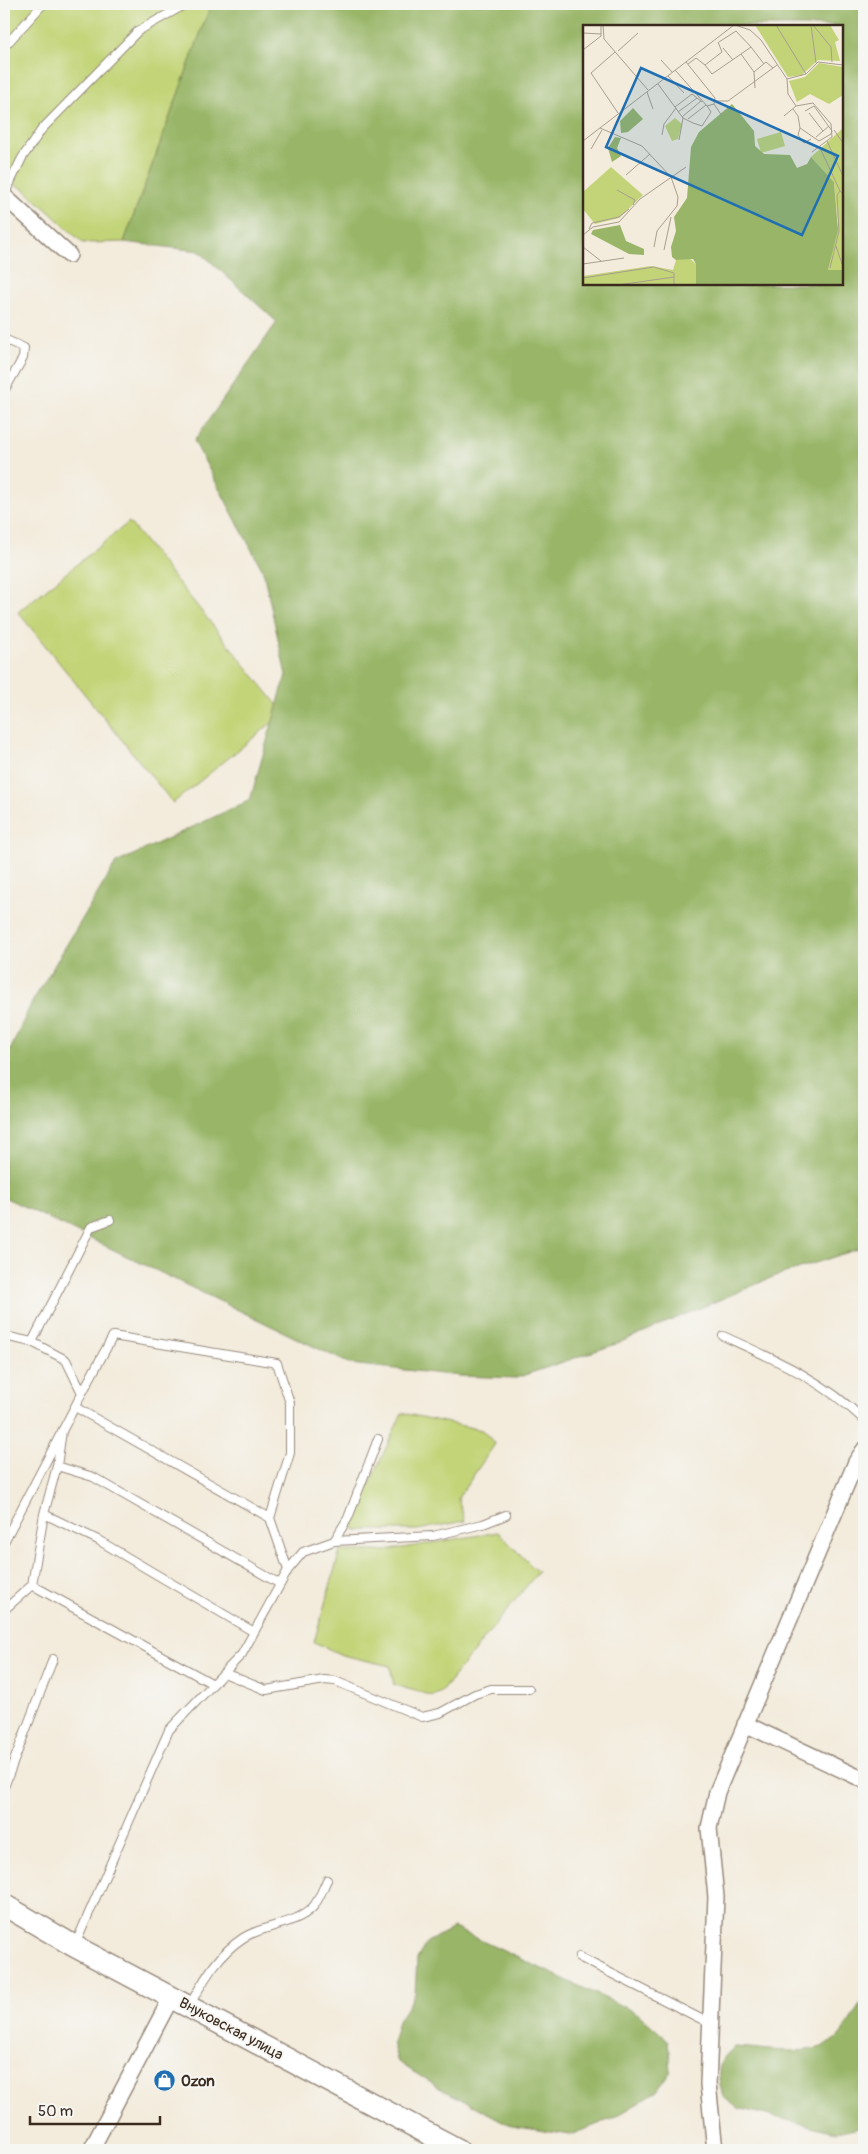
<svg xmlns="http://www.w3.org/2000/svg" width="868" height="2154" viewBox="0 0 868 2154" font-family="Pangolin,sans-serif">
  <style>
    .green { fill: #c2d477; stroke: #7e7f4a }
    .forest { fill: #99b668; stroke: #6a7043; fill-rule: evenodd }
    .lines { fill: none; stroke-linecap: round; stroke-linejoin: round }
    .service-casing { stroke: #978a7c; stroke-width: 10 }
    .minor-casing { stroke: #978a7c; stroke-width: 18 }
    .secondary-casing { stroke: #978a7c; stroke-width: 24 }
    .service { stroke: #fff; stroke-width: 8 }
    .minor { stroke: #fff; stroke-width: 15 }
    .secondary { stroke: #fff; stroke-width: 21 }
    .labels { text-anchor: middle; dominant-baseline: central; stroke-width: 4; stroke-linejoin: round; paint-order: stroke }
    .street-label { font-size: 15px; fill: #3b2a1e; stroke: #f6f6f2 }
    .poi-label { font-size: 15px; font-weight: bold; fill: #3b2a1e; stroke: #f6f6f2; text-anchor: start }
    .inset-road { fill: none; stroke: #a99e8f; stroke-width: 1 }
    .view { fill: #1f6fb2; fill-opacity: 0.15; stroke: #1f6fb2; stroke-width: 2.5 }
    .inset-edge { fill: none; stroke: #3b2a1e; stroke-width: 2.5 }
  </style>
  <rect width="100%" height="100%" fill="#f6f6f2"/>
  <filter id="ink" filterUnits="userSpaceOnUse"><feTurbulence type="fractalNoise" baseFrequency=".02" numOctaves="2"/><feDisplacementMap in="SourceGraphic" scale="10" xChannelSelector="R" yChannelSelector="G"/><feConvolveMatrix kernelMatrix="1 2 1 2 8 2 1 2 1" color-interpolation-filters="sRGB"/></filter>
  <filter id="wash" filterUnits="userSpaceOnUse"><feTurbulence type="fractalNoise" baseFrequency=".0096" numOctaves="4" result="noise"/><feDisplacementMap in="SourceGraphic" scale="20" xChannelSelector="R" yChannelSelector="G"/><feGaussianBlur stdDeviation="1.12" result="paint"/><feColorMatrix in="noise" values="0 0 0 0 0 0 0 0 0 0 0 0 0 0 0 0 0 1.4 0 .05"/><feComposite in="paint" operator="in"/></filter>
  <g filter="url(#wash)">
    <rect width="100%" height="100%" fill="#f3ebdb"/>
    <path class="green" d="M4,4H211L124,242L83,243L24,189L4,180Z
      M129,522L284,713L173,803L18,612Z
      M402,1413L482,1430L495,1444L458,1498L465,1521L417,1530H356L351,1524Z
      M498,1532L538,1572L441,1692L433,1696L394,1685L390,1666L342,1655L314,1642L340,1551H384Z"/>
    <path class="forest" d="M211,4H864V1247L773,1277L616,1344L516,1378L460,1376L350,1364L4,1197V1064L31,1004L116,863L250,800L286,675L263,571L194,441L277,322L199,251L124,242ZM584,26H842V284H584Z
      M454,1928L637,2013L668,2040L671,2071L657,2091L614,2118L570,2135L512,2126L436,2086L398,2062L392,2043L398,2021L415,1994L417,1959L427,1942Z
      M864,1998V2126L836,2132L738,2108L723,2097C717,2074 715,2062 735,2047C763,2048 813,2059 836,2039C847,2029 855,2010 864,1998Z"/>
  </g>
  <g filter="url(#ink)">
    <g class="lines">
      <defs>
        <path id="service" d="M4,47L43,4
          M4,195L22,158L42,129L138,31L186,4
          M4,339L24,348L23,358L4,391
          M4,1336L32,1342L91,1227L110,1220
          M723,1336C774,1359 823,1380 864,1420
          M75,1407L270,1518
          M62,1431L57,1466L44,1514L32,1585L213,1684
          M57,1466L93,1477L280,1584
          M44,1514L98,1540L254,1632
          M334,1541L348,1518L378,1439
          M4,1542L82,1393L66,1360L32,1342
          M288,1570L303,1552L334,1541L433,1536L483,1524L506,1515
          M4,1610L32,1585
          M224,1673L266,1690L324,1680L335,1681L422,1717L440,1713L475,1694L491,1689H529
          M4,1787L53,1659
          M75,1945L169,1730L242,1654L288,1570L270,1518L290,1453V1403L277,1363L113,1336L82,1393
          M579,1957L709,2023
          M189,2006C204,1980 217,1955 243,1938C263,1925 296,1925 313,1907C319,1900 323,1888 327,1880"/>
        <path id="minor" d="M4,196L69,255
          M745,1724L864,1780
          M91,2150L171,1998
          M715,2150L708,2084L716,1897L709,1828L717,1792L856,1462L864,1450"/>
        <path id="secondary" d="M4,1905L74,1946L459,2150"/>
      </defs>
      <use href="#service" class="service-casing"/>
      <use href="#minor" class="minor-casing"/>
      <use href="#secondary" class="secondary-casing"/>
      <use href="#service" class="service"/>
      <use href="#minor" class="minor"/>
      <use href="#secondary" class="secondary"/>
    </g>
  </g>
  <defs>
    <symbol id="shop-disc" viewBox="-11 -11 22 22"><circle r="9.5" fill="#1f6fb2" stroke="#f6f6f2"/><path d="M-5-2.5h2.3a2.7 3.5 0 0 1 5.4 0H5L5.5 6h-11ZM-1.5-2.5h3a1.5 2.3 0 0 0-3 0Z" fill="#fff"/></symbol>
  </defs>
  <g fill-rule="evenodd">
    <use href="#shop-disc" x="152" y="2068" width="25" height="25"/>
  </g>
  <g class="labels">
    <g class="street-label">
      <text transform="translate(231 2029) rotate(28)">Внуковская улица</text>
    </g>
    <g class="poi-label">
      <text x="181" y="2081">Ozon</text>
    </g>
  </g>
  <g transform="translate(583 25)">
    <rect width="260" height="260" fill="#f3ebdb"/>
    <path d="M172,0H247L256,15L252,17L257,36L235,35L219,50L205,52ZM236,38L260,42V70L246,79L227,69L214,77L206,56L222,52ZM92,93L99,99L95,114L89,116L82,101ZM260,103V245L250,248L245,245L255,198L251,157L228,132ZM198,107L202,121L178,128L174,114ZM28,142L60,170L36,193L12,199L0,184V167ZM106,233L113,239V260H0V251L68,241L90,245L93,235Z" fill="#c2d477"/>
    <path d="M149,79L171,106L172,121L181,129L207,130L214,143L224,139L228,132L251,157L255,205L245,245H260V260H113V239L110,234L93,235L89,232L88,222L93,206L91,192L104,173L108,122L116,107ZM50,83L60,94L45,107L38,108L37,96ZM32,112L38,113L34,123L38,131L29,137L25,123ZM37,200L43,216L61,224V230L46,229L8,209L10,205Z" fill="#99b668"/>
    <path class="inset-road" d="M20,0L21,14L65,65M152,0L167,5L178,15L204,54L205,69L213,81M193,0L223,49M228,0L233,38M230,0L248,22L249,37M0,8L18,9M135,17L139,27L122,40L129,49L158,29M136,17L153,6L168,22M140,23L150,35M0,25L18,11V0M35,26L55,8M32,27L8,48L35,88M78,35L89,47M103,37L132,73L131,79L139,91M105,39L113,33L122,40M92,45L124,81L131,79M171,47L158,29L168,22L181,39M85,51L101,68M204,54L223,49L235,37L260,40M75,59L100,93L110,98L119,101L128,87L124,81M172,63L171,47L183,37L190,43M64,67L70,84M133,76H145L194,40M92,82L109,69L119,77M210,84L215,91L217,103L236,116L248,109L249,106L231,81L222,86M95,87L114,73M226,88L240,106M201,91L213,81L230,78L248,99L249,112L229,127M99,92L118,76M105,94L123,80M17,103L59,121L88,152L95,172L94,181L74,206L71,222M217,103L215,110L221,118L228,114M251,105L260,118M79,110L81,99L93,83M233,112L246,101M96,115L100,93M0,116L151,0M244,116L260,151M237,123L257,166M8,124L19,105M43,150L67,129M34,165L52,175L50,180M6,204L9,198L36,192L46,184M0,210L10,202L36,197L57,174L103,142M253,221L259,239M0,222L18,236M81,225L88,192M0,239L41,233M247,243L256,206L254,170L257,166L260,169M0,253L71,242L91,248V260M35,260L91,252"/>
    <path class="view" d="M58,43L255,131L219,210L23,122Z"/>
    <rect width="260" height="260" class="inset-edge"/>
  </g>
  <rect width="868" height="2154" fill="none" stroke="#f6f6f2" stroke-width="20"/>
  <path d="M30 2116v8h130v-8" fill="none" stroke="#3b2a1e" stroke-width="2.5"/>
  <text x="38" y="2116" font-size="15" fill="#3b2a1e" stroke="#f6f6f2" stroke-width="4" paint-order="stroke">50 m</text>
</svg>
